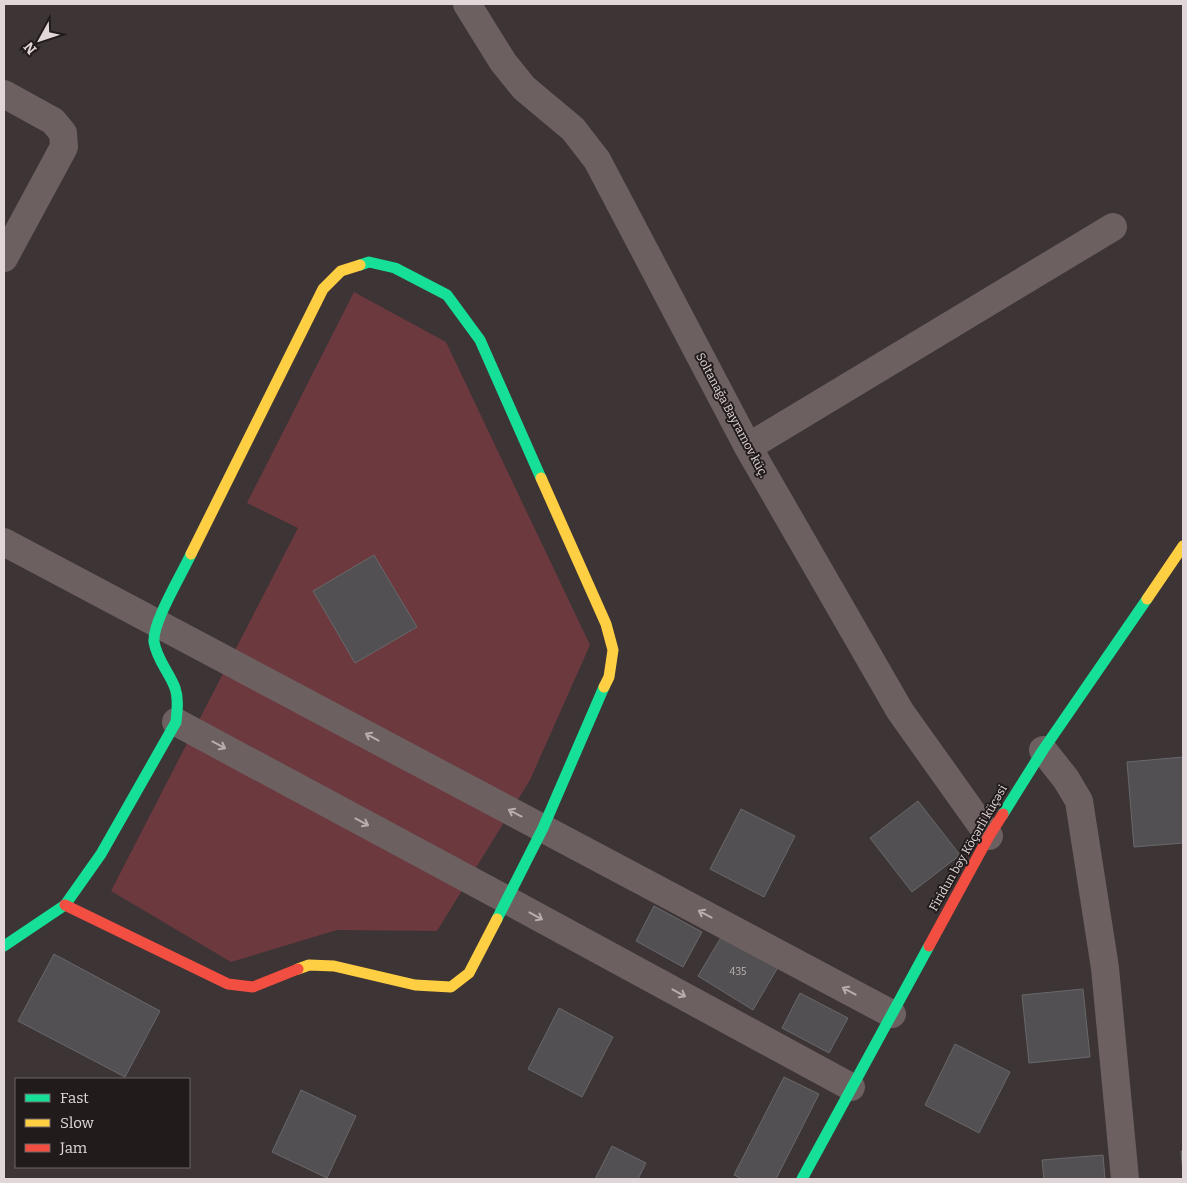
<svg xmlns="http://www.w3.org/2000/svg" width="1187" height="1183" viewBox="0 0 1187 1183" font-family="Bitter,serif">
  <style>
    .green { fill: #6c393f }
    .building { fill: #525052; stroke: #68686a }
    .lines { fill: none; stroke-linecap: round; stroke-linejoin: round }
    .street { stroke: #6d6061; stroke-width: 28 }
    .fast { stroke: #16e098; stroke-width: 11 }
    .slow { stroke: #ffcf43; stroke-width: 11 }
    .jam { stroke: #f24e42; stroke-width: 11 }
    .oneway { stroke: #b9adae }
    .labels { text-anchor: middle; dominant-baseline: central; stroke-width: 4; stroke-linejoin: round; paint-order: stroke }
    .number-label { font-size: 10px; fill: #beb5b6 }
    .street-label { font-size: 12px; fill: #e2d7d8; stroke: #221b1b }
  </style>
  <rect width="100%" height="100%" fill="#3d3435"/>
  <path class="green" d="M354,292L446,342L590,645L530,780L437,931L337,930L231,962L111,891L298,528L247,503Z"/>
  <path class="building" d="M374,555L417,627L355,663L313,591Z
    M1183,757V843L1134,847L1127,762Z
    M918,801L960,855L912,892L870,838Z
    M741,809L795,836L764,897L710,869Z
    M654,906L702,932L683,967L636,941Z
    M723,934L778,967L753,1010L698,976Z
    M54,954L160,1011L125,1077L18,1021Z
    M1083,989L1090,1057L1029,1063L1022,995Z
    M800,993L848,1018L829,1053L782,1028Z
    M559,1008L613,1037L582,1097L528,1069Z
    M955,1044L1010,1072L979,1133L925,1105Z
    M784,1077L819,1094L776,1179H742L734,1175Z
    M301,1090L356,1116L327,1178L272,1152Z
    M612,1146L646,1163L638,1179H595Z
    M1181,1151H1183V1174Z
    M1103,1155L1105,1179H1044L1042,1160Z"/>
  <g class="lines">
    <path class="street" d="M467,4L503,62L524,88L573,129L597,160L748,447L900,711L989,836
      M4,94L53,121L63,133L64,147L4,258
      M748,447L1113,227
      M4,542L892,1014
      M176,722L507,900L851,1087
      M1043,750L1066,779L1079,801L1105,968L1125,1179"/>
    <path class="fast" d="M360,265L369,262L395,268L447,295L480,340L541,478
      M1003,814L1043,750L1147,599
      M497,919L543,828L604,687
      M4,946L65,905L101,854L176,722C177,711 179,699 175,688C169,672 157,660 154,642C152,623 182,574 191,554
      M802,1179L929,946"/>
    <path class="slow" d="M541,478L606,624L613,650L609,677L604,687
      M191,554L323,289L341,271L360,265
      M1147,599L1183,546
      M298,969L309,965L334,966L415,985L451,987L469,973L497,919"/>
    <path class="jam" d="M65,905L228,984L253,987L298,969
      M929,946L989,836L1003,814"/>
  </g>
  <defs><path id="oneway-shaft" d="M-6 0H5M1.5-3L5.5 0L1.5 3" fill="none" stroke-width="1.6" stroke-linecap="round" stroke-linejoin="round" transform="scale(1.25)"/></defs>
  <g class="oneway">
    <use href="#oneway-shaft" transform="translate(372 737) rotate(-152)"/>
    <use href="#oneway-shaft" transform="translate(219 745) rotate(28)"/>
    <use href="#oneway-shaft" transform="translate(515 813) rotate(-152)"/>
    <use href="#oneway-shaft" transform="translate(362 822) rotate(28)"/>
    <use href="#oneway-shaft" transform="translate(705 914) rotate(-152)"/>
    <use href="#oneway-shaft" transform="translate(536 916) rotate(29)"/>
    <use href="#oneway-shaft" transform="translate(849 991) rotate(-152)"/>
    <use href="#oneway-shaft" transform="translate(679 993) rotate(29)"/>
  </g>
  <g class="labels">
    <g class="number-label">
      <text x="738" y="972">435</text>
    </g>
    <g class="street-label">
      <text transform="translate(732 415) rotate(62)">Soltanağa Bayramov küç.</text>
      <text transform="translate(968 848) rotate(-60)">Firidun bəy Köçərli küçəsi</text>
    </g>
  </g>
  <rect width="1187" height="1183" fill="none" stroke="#e2d7d8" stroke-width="10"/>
  <rect x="15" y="1078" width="175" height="90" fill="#221b1b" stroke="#6f6667"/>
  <rect x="25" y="1094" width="25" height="8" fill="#16e098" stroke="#6f6667"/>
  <text x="60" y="1103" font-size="15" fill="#e2d7d8">Fast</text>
  <rect x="25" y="1119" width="25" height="8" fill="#ffcf43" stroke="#6f6667"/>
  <text x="60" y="1128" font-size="15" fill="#e2d7d8">Slow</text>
  <rect x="25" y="1144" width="25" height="8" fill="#f24e42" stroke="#6f6667"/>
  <text x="60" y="1153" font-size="15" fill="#e2d7d8">Jam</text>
  <g transform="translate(40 40) rotate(230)" stroke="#221b1b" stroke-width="4" paint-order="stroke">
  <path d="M0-4L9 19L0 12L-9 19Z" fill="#e2d7d8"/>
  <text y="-8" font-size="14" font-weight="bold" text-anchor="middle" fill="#e2d7d8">N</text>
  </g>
</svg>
